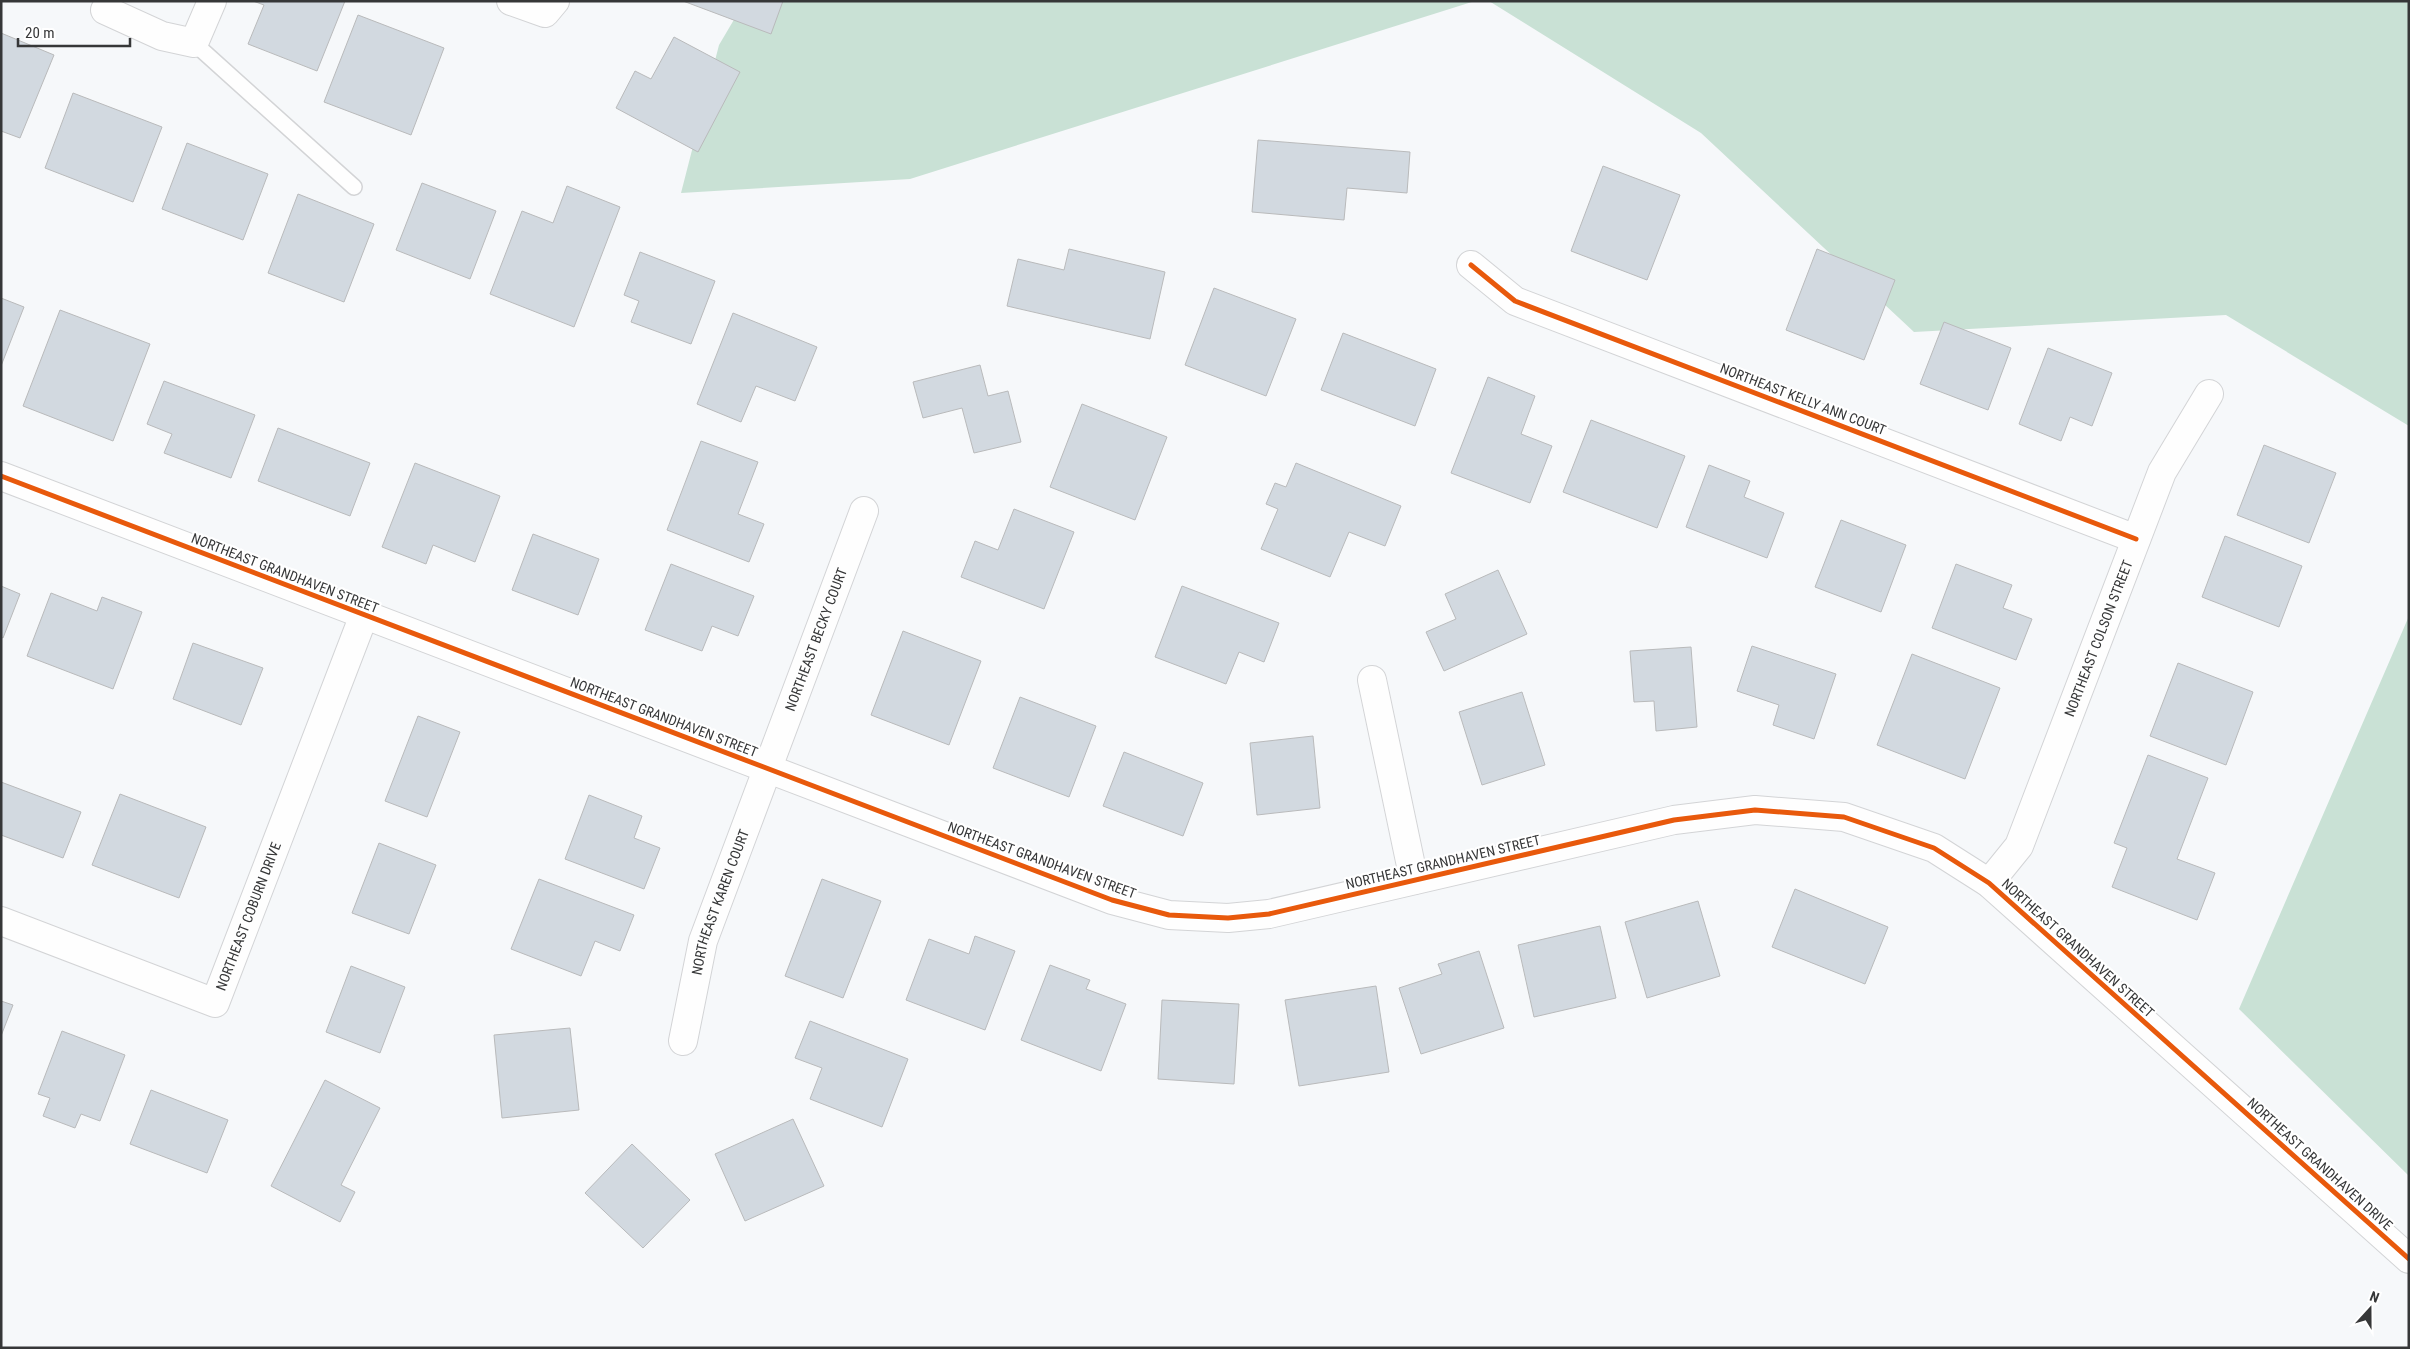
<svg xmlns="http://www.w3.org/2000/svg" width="2410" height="1349" viewBox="0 0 2410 1349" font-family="'Roboto Condensed',sans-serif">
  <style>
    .forest { fill: #c9e1d5 }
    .building { fill: #d2d9e0; stroke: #b9babb }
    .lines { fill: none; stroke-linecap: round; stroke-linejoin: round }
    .service-casing { stroke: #d3d4d6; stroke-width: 18 }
    .minor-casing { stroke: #d3d4d6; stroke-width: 30 }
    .service { stroke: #fefefe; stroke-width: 15 }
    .minor { stroke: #fefefe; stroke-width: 28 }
    .cycleway-casing { stroke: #fff; stroke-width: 8 }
    .cycleway { stroke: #e8590c; stroke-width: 5 }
    .labels { text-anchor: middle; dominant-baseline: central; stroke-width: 4.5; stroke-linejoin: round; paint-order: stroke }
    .street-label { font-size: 14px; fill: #363738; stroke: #fff }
  </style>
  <rect width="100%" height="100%" fill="#f6f8fa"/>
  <path class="forest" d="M745,1H1475L910,179L681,193L719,45Z
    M1489,1H2409V426L2226,315L1914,332L1701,133Z
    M2409,616V1176L2239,1009Z"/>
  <path class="building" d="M253,1H345L317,71L248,44L264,5Z
    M683,1H783L771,34Z
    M358,15L444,48L411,135L324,102Z
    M1,33L54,55L20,138L1,131Z
    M674,37L740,72L698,152L616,108L635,71L651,79Z
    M73,93L162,127L133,202L45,168Z
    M1258,140L1410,152L1407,193L1347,188L1344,220L1252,212Z
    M187,143L268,174L243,240L162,209Z
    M1603,166L1680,195L1647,280L1571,251Z
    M422,183L496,211L470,279L396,250Z
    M567,186L620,207L574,327L490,294L522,211L553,223Z
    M298,194L374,224L344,302L268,273Z
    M1069,249L1165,272L1150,339L1007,306L1018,259L1064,270Z
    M1817,249L1895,280L1864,360L1786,330Z
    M640,252L715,281L691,344L631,322L639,301L624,295Z
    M1214,288L1296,319L1266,396L1185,365Z
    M1,298L24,307L1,366Z
    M60,310L150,344L113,441L23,406Z
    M733,313L817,347L795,401L756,386L741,422L697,404Z
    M1944,322L2011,348L1988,410L1920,384Z
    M1343,333L1436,369L1415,426L1321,390Z
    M2048,348L2112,373L2092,426L2070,417L2061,441L2019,424Z
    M980,365L988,396L1008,391L1021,442L974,453L962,408L923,418L913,382Z
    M1488,377L1535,396L1521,434L1552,446L1530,503L1451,473Z
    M164,381L255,415L231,478L164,453L172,434L147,424Z
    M1082,404L1167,437L1135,520L1050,487Z
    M1591,420L1685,456L1657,528L1563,492Z
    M278,428L370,463L350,516L258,481Z
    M701,441L758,462L738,514L764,524L749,562L667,530Z
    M2264,445L2336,473L2309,543L2237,515Z
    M415,463L500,496L475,562L433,545L426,564L382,547Z
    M1296,463L1401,506L1385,546L1349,532L1330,577L1261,549L1278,509L1266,504L1275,483L1286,487Z
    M1709,465L1750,481L1744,497L1784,513L1767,558L1686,527Z
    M1014,509L1074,532L1044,609L961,577L975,541L998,550Z
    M1841,520L1906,545L1881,612L1815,587Z
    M533,534L599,559L578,615L512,590Z
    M2225,536L2302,566L2279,627L2202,597Z
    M671,564L754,596L738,636L712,626L702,651L645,630Z
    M1956,564L2012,585L2003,608L2032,619L2016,660L1932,628Z
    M1498,570L1527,634L1444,671L1426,632L1456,619L1445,594Z
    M1,586L20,594L3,638L1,637Z
    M1182,586L1279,623L1264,662L1239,652L1226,684L1155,657Z
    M51,593L97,611L102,597L142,612L113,689L27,656Z
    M903,631L981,661L949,745L871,715Z
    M193,643L263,668L241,725L173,699Z
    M1752,646L1836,674L1814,739L1773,725L1779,705L1737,691Z
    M1691,647L1697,727L1656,731L1654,701L1634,702L1630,651Z
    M1912,654L2000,688L1965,779L1877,745Z
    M2178,663L2253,692L2226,765L2150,736Z
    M1522,692L1545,765L1482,785L1459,712Z
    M1020,697L1096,726L1069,797L993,768Z
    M418,716L460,732L427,817L385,801Z
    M1313,736L1320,808L1257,815L1250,743Z
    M1124,752L1203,783L1183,836L1103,806Z
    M2148,755L2208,778L2177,859L2215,873L2197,920L2112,887L2127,848L2114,843Z
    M1,782L81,812L63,858L1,835Z
    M120,794L206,827L179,898L92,865Z
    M589,795L642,816L634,838L660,848L644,889L565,859Z
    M379,843L436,865L409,934L352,913Z
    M539,879L634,915L620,951L595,941L581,976L511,949Z
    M822,879L881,901L843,998L785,976Z
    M1795,889L1888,927L1865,984L1772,947Z
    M1698,901L1720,976L1647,998L1625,922Z
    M1600,926L1616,998L1534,1017L1518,945Z
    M975,936L1015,951L985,1030L906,1000L929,939L969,954Z
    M1479,951L1504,1028L1421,1054L1399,988L1442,974L1438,964Z
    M1050,965L1090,980L1086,989L1126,1004L1101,1071L1021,1040Z
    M351,966L405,987L380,1053L326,1032Z
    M1376,986L1389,1072L1299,1086L1285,1000Z
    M1162,1000L1239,1004L1234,1084L1158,1079Z
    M1,1001L13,1005L1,1036Z
    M810,1021L908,1059L882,1127L810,1099L822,1068L795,1058Z
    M570,1028L579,1110L502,1118L494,1035Z
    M62,1031L125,1055L100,1121L81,1114L75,1128L43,1116L50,1098L38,1094Z
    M325,1080L380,1108L341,1185L355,1192L340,1222L271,1186Z
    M151,1090L228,1120L207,1173L130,1144Z
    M793,1119L824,1186L745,1221L715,1154Z
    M632,1144L690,1200L643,1248L585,1193Z"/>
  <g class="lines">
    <defs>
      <path id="service" d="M194,43L354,187"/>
      <g id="minor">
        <path d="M511,1L545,13L555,1"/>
        <path d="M105,10L162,36L194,43L212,1"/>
        <path d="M1471,265L1515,301L2136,539"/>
        <path d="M1,476L1112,900L1169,915L1228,918L1269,914L1674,820L1755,810L1844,817L1934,848L1989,883L2409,1259"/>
        <path d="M1372,680L1414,880"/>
        <path id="s1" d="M1989,883L2019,846L2162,472L2209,394"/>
        <path id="s2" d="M1,921L215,1003L364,615"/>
        <path id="s3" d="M683,1041L703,941L864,511"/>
      </g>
    </defs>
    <use href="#service" class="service-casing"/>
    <use href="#minor" class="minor-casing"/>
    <use href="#service" class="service"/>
    <use href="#minor" class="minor"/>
    <defs>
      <path id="cycleway" d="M1471,265L1515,301L2136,539
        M1,476L1112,900L1169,915L1228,918L1269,914L1674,820L1755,810L1844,817L1934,848L1989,883L2409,1259"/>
    </defs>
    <use href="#cycleway" class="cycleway-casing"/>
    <use href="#cycleway" class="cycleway"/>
  </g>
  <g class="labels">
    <g class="street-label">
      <text transform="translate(1803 399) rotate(21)">NORTHEAST KELLY ANN COURT</text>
      <text transform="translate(285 573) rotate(21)">NORTHEAST GRANDHAVEN STREET</text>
      <text stroke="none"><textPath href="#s1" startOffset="270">NORTHEAST COLSON STREET</textPath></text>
      <text stroke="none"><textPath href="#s3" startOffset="424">NORTHEAST BECKY COURT</textPath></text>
      <text transform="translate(664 717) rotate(21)">NORTHEAST GRANDHAVEN STREET</text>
      <text transform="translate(1042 860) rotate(20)">NORTHEAST GRANDHAVEN STREET</text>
      <text transform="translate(1443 862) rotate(-13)">NORTHEAST GRANDHAVEN STREET</text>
      <text stroke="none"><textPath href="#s3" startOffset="144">NORTHEAST KAREN COURT</textPath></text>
      <text stroke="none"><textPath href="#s2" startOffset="322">NORTHEAST COBURN DRIVE</textPath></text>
      <text transform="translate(2078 948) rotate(42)">NORTHEAST GRANDHAVEN STREET</text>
      <text transform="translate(2320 1164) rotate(42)">NORTHEAST GRANDHAVEN DRIVE</text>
    </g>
  </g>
  <rect width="2410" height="1349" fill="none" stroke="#363738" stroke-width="5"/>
  <g transform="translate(2370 1309) rotate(21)" stroke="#ffffff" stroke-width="4" paint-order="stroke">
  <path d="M0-4L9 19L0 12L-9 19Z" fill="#363738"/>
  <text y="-8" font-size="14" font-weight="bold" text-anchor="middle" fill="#363738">N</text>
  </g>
  <path d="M18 38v8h112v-8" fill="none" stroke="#363738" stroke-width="2.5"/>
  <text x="25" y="38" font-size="15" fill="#363738" stroke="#ffffff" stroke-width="4" paint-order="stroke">20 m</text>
</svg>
